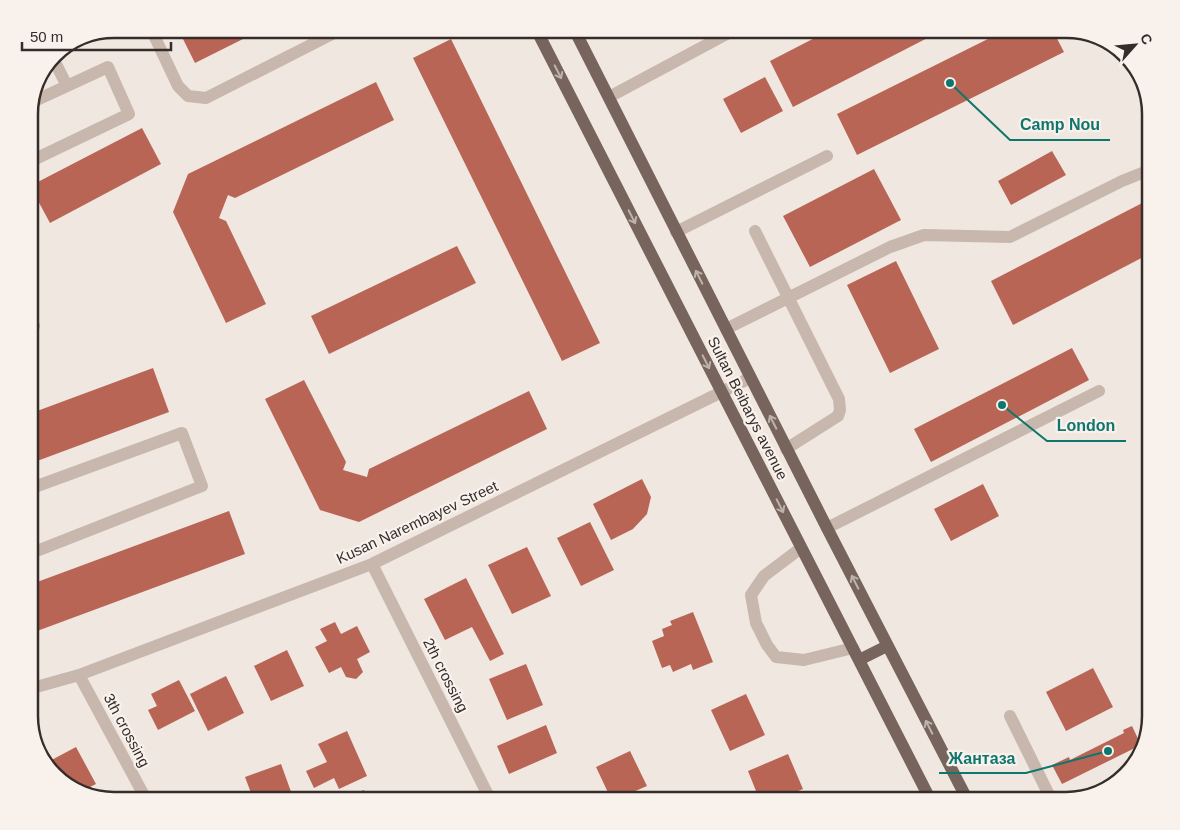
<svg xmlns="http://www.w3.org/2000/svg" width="1180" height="830" viewBox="0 0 1180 830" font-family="Helvetica,sans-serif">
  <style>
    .building { fill: #b86555 }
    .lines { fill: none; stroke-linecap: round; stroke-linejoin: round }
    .lane { stroke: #c7b7ad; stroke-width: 12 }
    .street { stroke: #c7b7ad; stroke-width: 12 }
    .primary { stroke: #76645d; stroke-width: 12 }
    .oneway { stroke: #beb2ac }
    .labels { text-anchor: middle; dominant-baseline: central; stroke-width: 4.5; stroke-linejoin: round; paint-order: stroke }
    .street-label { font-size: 15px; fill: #362d2b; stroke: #f8f1ec }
    .rim { fill: none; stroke: #362d2b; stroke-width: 2.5 }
    .leader { fill: none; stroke: #0f766e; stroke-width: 2 }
    .callout-dot { fill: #0f766e; stroke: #f8f1ec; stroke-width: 2 }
    .callout-label { font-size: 16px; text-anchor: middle; font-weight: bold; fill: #0f766e; stroke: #f8f1ec; stroke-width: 4.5; stroke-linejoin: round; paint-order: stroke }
  </style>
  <rect width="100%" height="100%" fill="#f0e7e0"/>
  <path class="building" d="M178,29H263L195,63Z
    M832,29H945L793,107L770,61Z
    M1008,29H1052L1064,52L857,155L837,114Z
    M451,39L600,343L562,361L413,58Z
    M765,77L783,111L741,133L723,99Z
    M376,82L394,120L235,198L228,195L219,218L226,221L266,304L226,323L173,212L188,174Z
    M142,128L161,164L50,223L30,186Z
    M1052,151L1066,175L1011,205L998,181Z
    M874,169L901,220L810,267L783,216Z
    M1150,199L1151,202V253L1013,325L991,281Z
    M457,246L476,283L329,354L311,316Z
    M896,261L939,349L890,373L847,285Z
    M1072,348L1089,380L931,462L914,429Z
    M153,368L169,412L29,464V414Z
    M304,380L346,462L343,470L367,477L369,469L529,391L547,429L359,522L320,510L265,399Z
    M642,479L651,497L647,514L633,529L611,540L593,504Z
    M983,484L999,516L951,541L934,509Z
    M229,511L245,554L29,634V585Z
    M590,522L614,570L581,586L557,538Z
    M527,547L551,596L512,614L488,565Z
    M466,578L504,654L490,661L472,627L445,640L424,599Z
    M693,612L713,662L693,670L691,664L673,672L670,665L662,668L652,641L664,636L662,629L672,625L670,621Z
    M335,622L341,634L357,626L370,652L357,659L363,672L356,679L346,677L341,667L329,673L315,647L327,641L320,629Z
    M287,650L304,686L271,701L254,666Z
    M526,664L543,705L507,720L489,679Z
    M1093,668L1113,707L1066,731L1046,692Z
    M226,676L244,713L208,731L190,694Z
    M179,680L195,711L158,730L148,710L157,706L151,694Z
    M746,694L765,735L730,751L711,710Z
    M546,725L557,753L509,774L497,746Z
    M1132,726L1141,745L1062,784L1052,765L1069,757L1070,760L1124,733L1123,730Z
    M347,731L367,776L339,789L334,778L314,788L306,771L327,762L318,744Z
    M76,747L96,784L82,791L62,784L44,764Z
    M630,751L647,786L612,801L596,767Z
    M788,754L803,789L774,801H760L748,771Z
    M281,764L294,800L289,801H254L245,777Z
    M364,790L368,801H335Z
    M819,797L821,801H810Z"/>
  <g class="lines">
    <path class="lane" d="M151,29L178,86L188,96L206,98L342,29
      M609,97L736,29
      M30,103L67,86L52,56
      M29,162L129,114L108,67L67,86
      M755,231L839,399L840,410L838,416L786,449
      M676,232L827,156
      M29,328L34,326L29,313
      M726,329L890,247L924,235L1010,237L1122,181L1142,173L1151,178
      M827,528L1099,391
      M801,548L764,576L751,595L756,623L767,645L776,657L804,660L853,648
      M29,554L202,486L182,433L29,489
      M1010,716L1052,801"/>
    <path class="street" d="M372,564L491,801
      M79,675L147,801
      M29,689L79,675L372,564L750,378"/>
    <path class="primary" d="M536,29L931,801
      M574,29L827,528L968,801
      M859,660L887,646"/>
  </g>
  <defs><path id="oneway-shaft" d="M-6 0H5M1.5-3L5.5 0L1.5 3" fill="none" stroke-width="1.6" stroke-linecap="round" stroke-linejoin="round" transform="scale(1.25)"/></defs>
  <g class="oneway">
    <use href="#oneway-shaft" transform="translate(558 72) rotate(63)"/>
    <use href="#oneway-shaft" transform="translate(632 217) rotate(63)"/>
    <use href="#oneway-shaft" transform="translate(699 277) rotate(-117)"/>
    <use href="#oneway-shaft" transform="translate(706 362) rotate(63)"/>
    <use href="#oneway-shaft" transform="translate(773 422) rotate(-117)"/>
    <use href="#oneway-shaft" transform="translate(780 506) rotate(63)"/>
    <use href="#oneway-shaft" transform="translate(855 582) rotate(-117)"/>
    <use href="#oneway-shaft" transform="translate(929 727) rotate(-117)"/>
  </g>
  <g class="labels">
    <g class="street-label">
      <text transform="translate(748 408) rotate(63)">Sultan Beibarys avenue</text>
      <text transform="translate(417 522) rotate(-25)">Kusan Narembayev Street</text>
      <text transform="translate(446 675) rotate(63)">2th crossing</text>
      <text transform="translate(127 730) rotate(62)">3th crossing</text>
    </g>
  </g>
  <path d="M0 0H1180V830H0ZM114 38H1066A76 76 0 0 1 1142 114V716A76 76 0 0 1 1066 792H114A76 76 0 0 1 38 716V114A76 76 0 0 1 114 38Z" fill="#f8f1ec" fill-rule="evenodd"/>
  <path class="rim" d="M114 38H1066A76 76 0 0 1 1142 114V716A76 76 0 0 1 1066 792H114A76 76 0 0 1 38 716V114A76 76 0 0 1 114 38Z"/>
  <path class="leader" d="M950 83L1010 140H1110M1002 405L1047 441H1126M1108 751L1026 773H939"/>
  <g class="callout-dot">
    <circle cx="950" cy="83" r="5"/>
    <circle cx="1002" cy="405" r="5"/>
    <circle cx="1108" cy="751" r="5"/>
  </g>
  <g class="callout-label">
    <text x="1060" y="130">Camp Nou</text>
    <text x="1086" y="431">London</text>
    <text x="982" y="764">Жантаза</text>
  </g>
  <g transform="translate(1135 45) rotate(63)" stroke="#f8f1ec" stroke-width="4" paint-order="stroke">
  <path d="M0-4L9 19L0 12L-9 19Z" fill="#362d2b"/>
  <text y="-8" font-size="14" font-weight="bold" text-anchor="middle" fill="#362d2b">С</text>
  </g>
  <path d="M22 42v8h149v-8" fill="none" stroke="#362d2b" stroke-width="2.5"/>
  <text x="30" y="42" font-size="15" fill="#362d2b" stroke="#f8f1ec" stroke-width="4" paint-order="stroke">50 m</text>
</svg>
